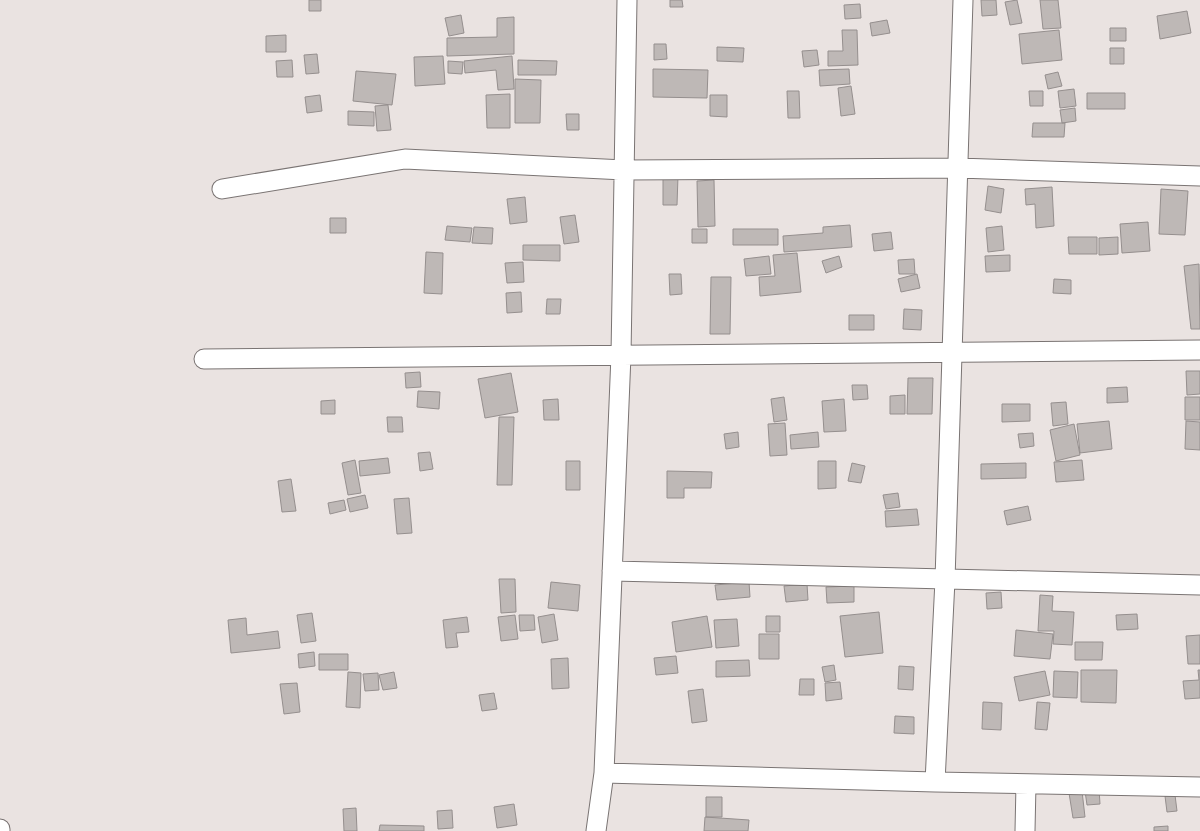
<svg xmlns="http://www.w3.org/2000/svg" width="1200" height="831" viewBox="0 0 1200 831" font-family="'Varela Round',sans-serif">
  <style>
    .building { fill: #beb8b6; stroke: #958f8e }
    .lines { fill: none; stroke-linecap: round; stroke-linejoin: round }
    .street-casing { stroke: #7a7473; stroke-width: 21 }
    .street { stroke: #fff; stroke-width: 19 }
  </style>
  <rect width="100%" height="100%" fill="#eae3e1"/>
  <path class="building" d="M309,0H321V11H309Z
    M670,0H682L683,7H670Z
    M981,0H996L997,15L982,16Z
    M1017,0L1022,23L1010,25L1005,2Z
    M1040,0H1058L1061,28L1043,29Z
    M860,4L861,18L845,19L844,5Z
    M1187,11L1191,33L1160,39L1157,16Z
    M461,15L464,33L449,36L445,18Z
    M514,17V54L447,56V38L497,37V18Z
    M887,20L890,33L872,36L870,23Z
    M1110,28H1126V41H1110Z
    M842,30H857L858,65L828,66V51H843Z
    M1059,30L1062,60L1022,64L1019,34Z
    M286,35V52H266V36Z
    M654,44H666L667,59L654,60Z
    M717,47L744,48L743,62L717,61Z
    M1110,48H1124V64H1110Z
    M817,50L819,65L804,67L802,51Z
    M317,54L319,73L306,74L304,55Z
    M443,56L445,84L415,86L414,57Z
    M512,56L514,89L498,90L496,70L465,73L464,61Z
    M292,60L293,77H277L276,61Z
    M518,60L557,61L556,75H518Z
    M448,61L463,62L462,74L448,73Z
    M653,69L708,70L707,98L653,97Z
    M849,69L850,84L820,86L819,70Z
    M356,71L396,74L392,105L353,101Z
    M1058,72L1062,86L1048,89L1045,75Z
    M515,79L541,80L540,123H515Z
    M851,86L855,114L841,116L838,88Z
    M1074,89L1076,106L1060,108L1058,91Z
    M787,91H799L800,118H788Z
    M1029,91H1043V106H1030Z
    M1087,93H1125V109H1087Z
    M510,94V128H487L486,95Z
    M320,95L322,111L307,113L305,97Z
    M710,95H727V117L710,116Z
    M388,105L391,130L377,131L375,106Z
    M1075,108L1076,121L1062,123L1060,110Z
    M348,111L374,112V126L348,125Z
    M566,114H579V130H567Z
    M1033,123H1065L1064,137H1032Z
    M663,176H678L677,205H663Z
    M714,180L715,226L698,227L697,181Z
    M988,186L1004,189L1001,213L985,210Z
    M1052,187L1054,226L1036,228L1035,204L1026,205L1025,189Z
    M1161,189L1188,191L1185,235L1159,234Z
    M525,197L527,222L510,224L507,199Z
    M575,215L579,242L564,244L560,217Z
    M330,218H346V233H330Z
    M1148,222L1150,251L1122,253L1120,224Z
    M850,225L852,247L784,252L783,236L823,233V227Z
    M447,226L472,228L470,242L445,240Z
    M1002,226L1004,250L988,252L986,228Z
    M474,227L493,228L492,244L472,243Z
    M692,229H707V243H692Z
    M733,229H778V245H733Z
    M891,232L893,249L874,251L872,234Z
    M1068,237H1097V254H1069Z
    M1118,237V254L1099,255V238Z
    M523,245H560V261L523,260Z
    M426,252L443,253L442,294L424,293Z
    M797,253L801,292L760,296L759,277L775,276L773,255Z
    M1010,255V271L986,272L985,256Z
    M769,256L771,274L746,276L744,259Z
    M839,256L842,267L826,273L822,261Z
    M914,259L915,274H899L898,260Z
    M523,262L524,282L507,283L505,263Z
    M1199,264L1200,329H1191L1184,266Z
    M669,274H681L682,294L670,295Z
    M917,274L920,288L901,292L898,279Z
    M711,277H731L730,334H710Z
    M1054,279L1071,280V294L1053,293Z
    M521,292L522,312L507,313L506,293Z
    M547,299H561L560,314H546Z
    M904,309L922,310L921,330L903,329Z
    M849,315H874V330H849Z
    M1186,371H1200V394L1187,395Z
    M420,372L421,387L406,388L405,373Z
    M511,373L518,412L485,418L478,379Z
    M908,378H933L932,414H907Z
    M852,385H867L868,399L853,400Z
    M1127,387L1128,402L1107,403V388Z
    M418,391L440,392L439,409L417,407Z
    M905,395V414H890V396Z
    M784,397L787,420L774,422L771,399Z
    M1185,397H1200V420H1185Z
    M558,399L559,420H544L543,400Z
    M844,399L846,431L824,432L822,401Z
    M335,400V414H321V401Z
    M1066,402L1068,424L1053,426L1051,403Z
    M1002,404H1030V421L1002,422Z
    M387,417H402L403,432H388Z
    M499,417H514L512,485H497Z
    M1109,421L1112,449L1080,453L1077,424Z
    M1186,421L1200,422V450L1185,449Z
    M785,423L787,455L770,456L768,424Z
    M1074,424L1080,455L1056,461L1050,430Z
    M738,432L739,447L726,449L724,434Z
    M818,432L819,447L791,449L790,435Z
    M1033,433L1034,446L1020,448L1018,434Z
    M430,452L433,469L420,471L418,453Z
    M388,458L390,473L360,476L359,461Z
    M355,460L361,493L348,495L342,463Z
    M1082,460L1084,480L1056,482L1054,462Z
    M566,461H580V490H566Z
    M818,461H836V488L818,489Z
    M852,463L865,466L861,483L848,481Z
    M1026,463V478L981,479V464Z
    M667,471L712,472L711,488H684V498H667Z
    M291,479L296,511L282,512L278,481Z
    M898,493L900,507L886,509L883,495Z
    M365,495L368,508L350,512L347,499Z
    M409,498L412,533L397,534L394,499Z
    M344,500L346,510L330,514L328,503Z
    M1028,506L1031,520L1007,525L1004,511Z
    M917,509L919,525L886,527L885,511Z
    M499,579H515L516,612L501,613Z
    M551,582L580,585L578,611L548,608Z
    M749,582L750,597L717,600L715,585Z
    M807,584L808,600L786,602L784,586Z
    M854,586V602L827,603L826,587Z
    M1001,592L1002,608L987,609L986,593Z
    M1040,595L1053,596L1052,611L1074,612L1072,645L1053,644L1054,631H1038Z
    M879,612L883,653L845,657L840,616Z
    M312,613L316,641L301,643L297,615Z
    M554,614L558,640L542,643L538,617Z
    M1137,614L1138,629L1117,630L1116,615Z
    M515,615L518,639L501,641L498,617Z
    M519,615H534L535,630L520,631Z
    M707,616L712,647L676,652L672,622Z
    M766,616H780V632H766Z
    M467,617L469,632L456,633L458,647L446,648L443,620Z
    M246,618L247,635L278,631L280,648L231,653L228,620Z
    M737,619L739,646L716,648L714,620Z
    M1016,630L1053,634L1050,659L1014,656Z
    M759,634H779V659H759Z
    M1200,635V664H1188L1186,636Z
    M1075,642H1103L1102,660H1075Z
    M314,652L315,666L299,668L298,654Z
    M319,654H348V670H319Z
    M676,656L678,673L656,675L654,658Z
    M568,658L569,688L552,689L551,659Z
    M749,660L750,676L716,677V661Z
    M834,665L836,680L825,682L822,667Z
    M899,666L914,667L913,690L898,689Z
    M1081,670H1117L1116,703L1081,702Z
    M1198,670H1200V698L1185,699L1183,681L1199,680Z
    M1045,671L1050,695L1019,701L1014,677Z
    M1054,671L1078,672L1077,698L1053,697Z
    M348,672L361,673L360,708L346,707Z
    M394,672L397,688L383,690L379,675Z
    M378,673L379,690L365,691L363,674Z
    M800,679H814V695H799Z
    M840,682L842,699L826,701L825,683Z
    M297,683L300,712L284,714L280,684Z
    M703,689L707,721L692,723L688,691Z
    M494,693L497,709L482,711L479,695Z
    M983,702L1002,703L1001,730L982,729Z
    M1037,702L1050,703L1047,730L1035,729Z
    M895,716L914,717V734L894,733Z
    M1099,789L1100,804L1087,805L1085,791Z
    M1082,791L1085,817L1073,818L1069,793Z
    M1175,795L1177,811L1167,812L1165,796Z
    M706,797H722V817H706Z
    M514,804L517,825L497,828L494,807Z
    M356,808L357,831H344L343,809Z
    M452,810L453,828L438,829L437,811Z
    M705,817L749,820L748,831H704Z
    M380,825L424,826V831H379Z
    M1168,826V831H1154V827Z"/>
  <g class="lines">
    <defs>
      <path id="street" d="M222,189L405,159L624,170L958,168L1200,176
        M204,359L1200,350
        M612,571L1200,585
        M604,773L935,782L1200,787
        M935,782L945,580L963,0
        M0,829V831
        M596,831L604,773L621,355L627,0
        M1025,831L1026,784"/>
    </defs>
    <use href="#street" class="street-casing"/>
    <use href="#street" class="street"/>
  </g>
</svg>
